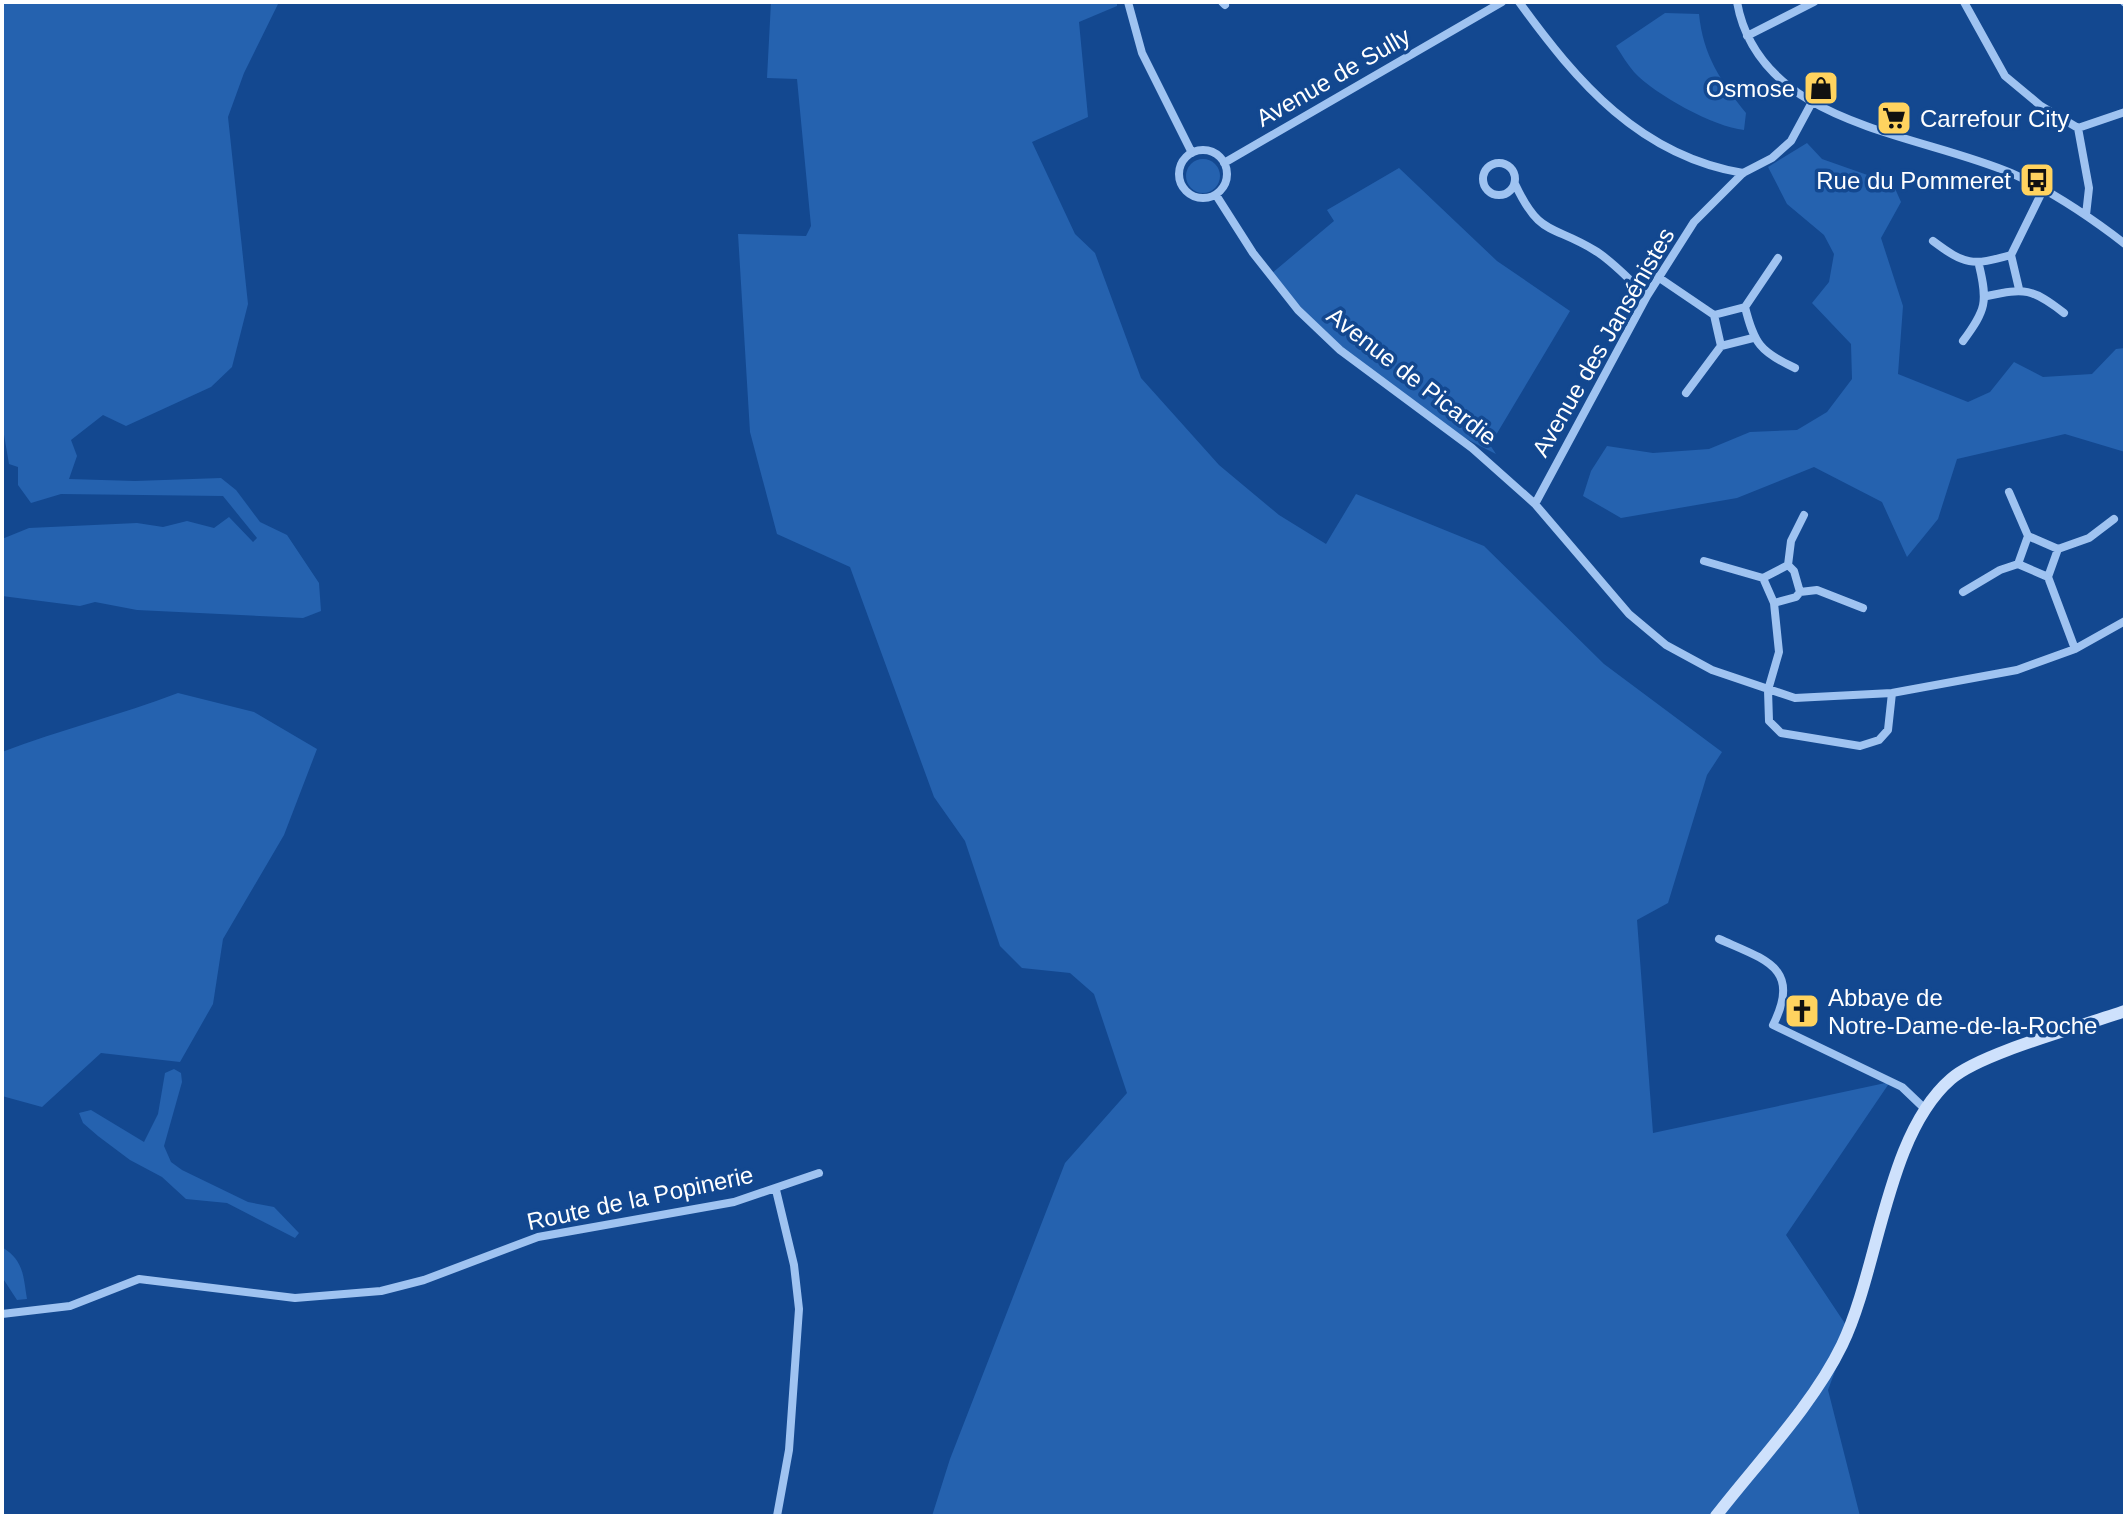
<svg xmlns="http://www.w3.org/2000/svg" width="2127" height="1518" viewBox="0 0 2127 1518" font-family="Helvetica,sans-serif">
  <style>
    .green { fill: #2562af }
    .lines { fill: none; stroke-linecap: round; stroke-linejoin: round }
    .street { stroke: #9fc3f1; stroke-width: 8 }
    .secondary { stroke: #cee1fc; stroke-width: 12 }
    .labels { text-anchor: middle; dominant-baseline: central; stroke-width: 7; stroke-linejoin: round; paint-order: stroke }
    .street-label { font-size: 24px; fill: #fff; stroke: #134890 }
    .poi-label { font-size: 24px; fill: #fff; stroke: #134890; text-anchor: end }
  </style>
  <rect width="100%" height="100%" fill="#134890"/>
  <path class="green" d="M2,2H279L244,73L228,117L248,304L232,367L211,387L126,426L103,415L71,440L77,456L69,479L135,481L221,478L236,490L260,522L287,535L319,583L321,611L303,618L137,610L95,602L80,606L2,596V539L29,528L137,523L163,527L187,521L214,528L229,517L253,542L257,538L223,496L61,494L31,503L18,485V467L9,464L2,423Z
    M771,2H1117V6L1079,22L1088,117L1032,142L1075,234L1095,253L1141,378L1219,465L1279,515L1326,544L1356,494L1484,546L1604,664L1722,752L1707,775L1668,903L1637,920L1653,1133L1890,1082L1786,1235L1850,1331L1828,1390L1860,1516H932L950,1459L1065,1163L1127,1093L1094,994L1070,973L1022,968L1000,946L965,841L934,797L850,567L777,534L750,432L738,234L806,236L811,226L797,79L767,78Z
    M1665,13L1699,14C1703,55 1721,82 1746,113L1744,130C1714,127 1654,94 1634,72C1627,64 1622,55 1616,46Z
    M1807,143L1822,159L1893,184L1901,202L1881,238L1903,306L1898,374L1968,402L1990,392L2014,362L2043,377L2092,374L2116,349L2125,348V452L2065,434L1957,459L1938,519L1907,557L1882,502L1814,467L1737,498L1621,518L1583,496L1591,471L1607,446L1653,453L1709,449L1750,432L1797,430L1827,412L1852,379L1851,344L1812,303L1829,282L1834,254L1824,235L1787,204L1768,167Z
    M1186 176a17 17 0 1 1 34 0a17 17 0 1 1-34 0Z
    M1399,168L1497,261L1570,311L1490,445L1496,454C1414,415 1329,343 1271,274L1334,221L1327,210Z
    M178,693L254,712L317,749L284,835L223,939L213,1004L180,1062L101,1053L42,1107L2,1096V752C60,730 120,715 178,693Z
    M174,1069L181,1073L182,1082L164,1146L171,1162L182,1170L248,1202L274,1207L299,1233L295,1238L227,1203L186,1199L162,1177L130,1160L98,1136L83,1123L79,1113L91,1110L144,1142L158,1114L165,1073Z
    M2,1247C24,1261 23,1275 27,1299L17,1300L2,1277Z"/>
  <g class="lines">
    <path class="street" d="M1128,2L1142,53L1192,153
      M1222,2L1225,5
      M1519,2C1577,82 1640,156 1743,173
      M1737,2C1759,125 1915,132 2011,173C2052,191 2090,217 2125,244
      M1964,2L2005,76L2041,106L2078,128L2089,188L2086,215
      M2124,2L2125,3
      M1747,36L1814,2
      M2078,128L2125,112
      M1179 174a24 24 0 1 1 48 0a24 24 0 1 1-48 0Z
      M1483 179a16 16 0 1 1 32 0a16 16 0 1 1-32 0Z
      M1224,163L1502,2
      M1515,184C1540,237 1551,224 1594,250C1613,261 1630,281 1647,296
      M1216,195L1253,253L1298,310L1340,350L1472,448L1535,504L1629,614L1666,645L1712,670L1795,698L1892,693L2017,670L2075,649L2125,621
      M1933,241C1965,265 1972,266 2011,255
      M1658,277L1714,315
      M2019,289L2011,255L2043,190
      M1987,296C2025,288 2032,288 2064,313
      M1745,307C1754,343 1760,352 1795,368
      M1753,338L1721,346L1714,315L1745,307L1778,258
      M1963,341C1986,310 1988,302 1979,265
      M1686,393L1721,346
      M2009,492L2028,536L2018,564L2048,577L2058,549L2028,536
      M1535,504L1647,296L1694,222L1743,173L1772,158L1791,141L1811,104
      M2058,549L2089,538L2114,519
      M1704,561L1763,578L1788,565
      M2048,577L2075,649
      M1763,578L1774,603L1796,597L1800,592L1794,571L1788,565L1791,541L1804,515
      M1800,592L1817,590L1863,608
      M1963,592L2000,570L2018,564
      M1774,603L1779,652L1768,690L1769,721L1781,733L1860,746L1879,740L1888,730L1892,693
      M1719,939C1766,960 1802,968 1773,1025L1902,1087L1924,1108
      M776,1190L794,1265L799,1309L789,1450L777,1516
      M2,1314L70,1306L139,1279L295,1298L381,1291L424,1280L538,1237L734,1202L819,1173"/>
    <path class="secondary" d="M1716,1516C1757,1463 1813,1405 1842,1345C1879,1269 1886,1135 1951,1079C1980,1053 2083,1026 2125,1011"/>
  </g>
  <defs>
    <symbol id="shop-square" viewBox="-11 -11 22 22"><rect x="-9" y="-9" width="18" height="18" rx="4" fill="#ffd35f" stroke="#134890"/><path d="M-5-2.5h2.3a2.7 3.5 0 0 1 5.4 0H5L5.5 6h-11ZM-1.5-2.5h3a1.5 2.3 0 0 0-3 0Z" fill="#111"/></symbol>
    <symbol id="supermarket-square" viewBox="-11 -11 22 22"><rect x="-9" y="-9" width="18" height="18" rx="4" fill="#ffd35f" stroke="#134890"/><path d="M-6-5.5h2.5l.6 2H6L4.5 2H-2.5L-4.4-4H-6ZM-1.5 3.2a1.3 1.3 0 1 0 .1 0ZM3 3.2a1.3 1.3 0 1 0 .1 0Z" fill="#111"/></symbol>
    <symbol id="bus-square" viewBox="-11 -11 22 22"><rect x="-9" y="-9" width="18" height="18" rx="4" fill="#ffd35f" stroke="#134890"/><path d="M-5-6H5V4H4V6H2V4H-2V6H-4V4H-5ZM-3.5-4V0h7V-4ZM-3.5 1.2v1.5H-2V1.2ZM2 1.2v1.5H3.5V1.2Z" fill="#111"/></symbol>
    <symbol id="church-square" viewBox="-11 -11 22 22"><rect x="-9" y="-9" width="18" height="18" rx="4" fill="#ffd35f" stroke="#134890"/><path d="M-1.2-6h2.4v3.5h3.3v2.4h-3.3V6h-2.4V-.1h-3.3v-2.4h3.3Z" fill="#111"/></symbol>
  </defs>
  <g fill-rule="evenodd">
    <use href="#shop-square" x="1801" y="68" width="40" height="40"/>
    <use href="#supermarket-square" x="1874" y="98" width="40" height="40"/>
    <use href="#bus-square" x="2017" y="160" width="40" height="40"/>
    <use href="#church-square" x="1782" y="991" width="40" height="40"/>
  </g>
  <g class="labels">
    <g class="street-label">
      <text transform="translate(1333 77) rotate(-30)">Avenue de Sully</text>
      <text transform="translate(1603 342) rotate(-60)">Avenue des Jansénistes</text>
      <text transform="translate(1412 376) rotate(38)">Avenue de Picardie</text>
      <text transform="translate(640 1198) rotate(-12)">Route de la Popinerie</text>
    </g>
    <g class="poi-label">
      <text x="1795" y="88">Osmose</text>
      <text x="1920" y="118" text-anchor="start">Carrefour City</text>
      <text x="2011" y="180">Rue du Pommeret</text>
      <text x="1828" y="997" text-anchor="start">Abbaye de<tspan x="1828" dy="28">Notre-Dame-de-la-Roche</tspan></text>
    </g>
  </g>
  <rect width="2127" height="1518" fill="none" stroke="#ffffff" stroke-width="8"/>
</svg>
